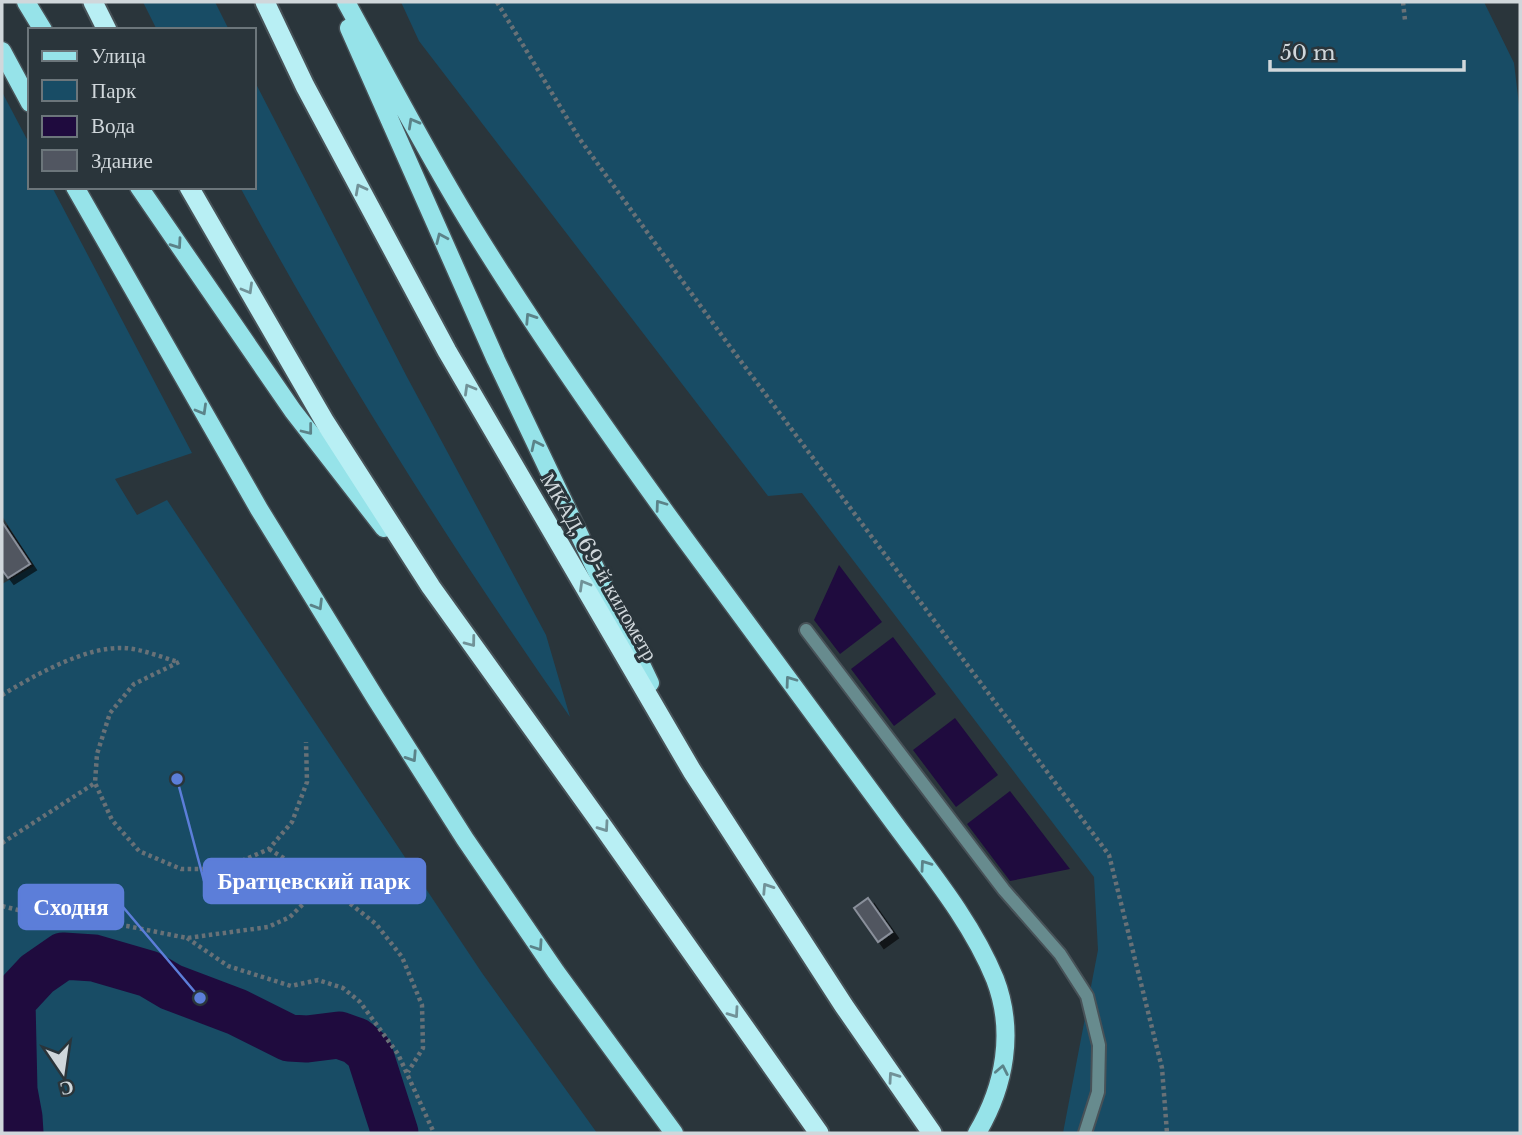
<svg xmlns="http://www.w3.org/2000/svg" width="1522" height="1135" viewBox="0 0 1522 1135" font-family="'Libre Baskerville',serif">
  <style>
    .green { fill: #184c65 }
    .water { fill: #1f0b3e }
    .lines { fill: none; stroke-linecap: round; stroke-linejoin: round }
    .river { stroke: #1f0b3e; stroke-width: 47 }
    .building { fill: #515661; stroke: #8a909b; stroke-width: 2; filter: url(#shadow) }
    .service-casing { stroke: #485258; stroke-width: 16 }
    .primary-casing { stroke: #485258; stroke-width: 21 }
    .trunk-casing { stroke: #485258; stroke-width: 23 }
    .path { stroke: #687177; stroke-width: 4.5; stroke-dasharray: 3.5 3.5; stroke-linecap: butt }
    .service { stroke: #678b8e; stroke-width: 12 }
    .primary { stroke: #96e3e9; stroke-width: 18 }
    .trunk { stroke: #b8eff4; stroke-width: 19 }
    .oneway { stroke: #5b8389 }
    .oneway2 { stroke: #719298 }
    .labels { text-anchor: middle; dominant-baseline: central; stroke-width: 6; stroke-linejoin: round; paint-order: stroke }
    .street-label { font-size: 21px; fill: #d0d7db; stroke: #2a353b }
    .leader { fill: none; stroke: #5c7ed9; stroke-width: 2.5 }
    .callout-dot { fill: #5c7ed9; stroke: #2a353b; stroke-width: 2.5 }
    .callout { fill: #5c7ed9; stroke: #5c7ed9; stroke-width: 2.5 }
    .callout-label { font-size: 23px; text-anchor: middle; font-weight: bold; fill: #fff }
  </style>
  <defs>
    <filter id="shadow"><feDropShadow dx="6" dy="6" stdDeviation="0" flood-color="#0009"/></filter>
  </defs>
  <rect width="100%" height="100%" fill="#2a353b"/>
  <path class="green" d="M143,2H215L229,30H157Z
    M401,2H1484L1514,63L1520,113V1133H1063L1098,950L1094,877L802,493L768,496L419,41Z
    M254,80L407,377L546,635L570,717C451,547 339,370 240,187H254Z
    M2,92L30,145V187H52L192,453L115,479L137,515L167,500L482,973L597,1133H2V584L34,566L2,516Z"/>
  <path class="water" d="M839,565L882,622L840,654L814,620Z
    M893,637L936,694L894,726L851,669Z
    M955,718L998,775L956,807L913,750Z
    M1010,791L1070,869L1010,881L967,824Z"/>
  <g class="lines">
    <path class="river" d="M20,1133L19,1117L14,1090L12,1001L37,974L63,956L94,958L149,974L171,987L237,1012L289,1038L307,1039L339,1035L356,1041L369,1052L395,1133"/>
  </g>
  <path class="building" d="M2,522L30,564L8,578L2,570Z
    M868,898L892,932L878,942L854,908Z"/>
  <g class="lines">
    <defs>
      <path id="service" d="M806,630L1004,890L1060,954L1087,996L1099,1045L1098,1092L1085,1133"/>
      <path id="primary" d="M26,2L43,30
        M346,2C388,78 428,156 474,230C547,348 627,461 710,573C770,654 830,735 889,816C927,868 971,920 995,979C1015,1031 1005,1086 977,1133
        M349,28L496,360L650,683
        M2,51L30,103
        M75,187L259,509L376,699L465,839L556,972L674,1133
        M139,187L293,411L384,528"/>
      <path id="trunk" d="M93,2L107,30
        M265,2L305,86L447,351L692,771L844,1006L932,1133
        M189,187L325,422L431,587L599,821L819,1133"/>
    </defs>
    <use href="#service" class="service-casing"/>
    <use href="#primary" class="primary-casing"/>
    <use href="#trunk" class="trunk-casing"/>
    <path class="path" d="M497,2L579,138L728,344L1109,855L1162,1068L1167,1133
      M1403,2L1405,20
      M179,662L134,684L110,713L97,754L95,783L112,820L139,851L181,869H223L269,849L292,822L307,782L306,742
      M2,695C33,676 86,646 124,648C142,649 161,657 178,662
      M2,843L95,783
      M269,849L324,883L376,924L402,957L422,1005L423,1048L408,1072
      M2,906L42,916L127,926L187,938L268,927L290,917L324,883
      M187,938L228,966L291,986L318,980L343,988L360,1002L398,1054L434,1133"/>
    <use href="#service" class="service"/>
    <use href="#primary" class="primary"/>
    <use href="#trunk" class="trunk"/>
  </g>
  <defs><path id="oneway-chevron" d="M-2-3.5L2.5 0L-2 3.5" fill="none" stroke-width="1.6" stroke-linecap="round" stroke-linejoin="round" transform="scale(1.75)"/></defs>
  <g class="oneway">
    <use href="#oneway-chevron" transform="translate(413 123) rotate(-119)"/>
    <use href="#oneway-chevron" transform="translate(441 238) rotate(-114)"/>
    <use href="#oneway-chevron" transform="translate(177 244) rotate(55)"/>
    <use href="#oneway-chevron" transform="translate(530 318) rotate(-123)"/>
    <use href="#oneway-chevron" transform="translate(202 410) rotate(60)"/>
    <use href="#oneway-chevron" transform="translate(308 430) rotate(52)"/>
    <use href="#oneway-chevron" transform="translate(536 445) rotate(-116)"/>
    <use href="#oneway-chevron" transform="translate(660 505) rotate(-126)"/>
    <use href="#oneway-chevron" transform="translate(318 605) rotate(59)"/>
    <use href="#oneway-chevron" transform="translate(790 681) rotate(-126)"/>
    <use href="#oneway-chevron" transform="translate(412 757) rotate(57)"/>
    <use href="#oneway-chevron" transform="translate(925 865) rotate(-125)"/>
    <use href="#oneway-chevron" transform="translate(538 946) rotate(56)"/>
    <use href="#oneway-chevron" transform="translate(1002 1070) rotate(-79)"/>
  </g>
  <g class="oneway2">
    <use href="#oneway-chevron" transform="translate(360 189) rotate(-118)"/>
    <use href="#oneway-chevron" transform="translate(248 289) rotate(60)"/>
    <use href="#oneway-chevron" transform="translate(469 389) rotate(-120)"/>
    <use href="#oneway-chevron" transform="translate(584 585) rotate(-120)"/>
    <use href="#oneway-chevron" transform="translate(471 642) rotate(53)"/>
    <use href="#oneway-chevron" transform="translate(604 827) rotate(55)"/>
    <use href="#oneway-chevron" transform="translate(767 888) rotate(-123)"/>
    <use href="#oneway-chevron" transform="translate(734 1013) rotate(55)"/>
    <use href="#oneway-chevron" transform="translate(893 1077) rotate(-125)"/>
  </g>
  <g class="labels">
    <g class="street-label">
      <text transform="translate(599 567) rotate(60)">МКАД, 69-й километр</text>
    </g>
  </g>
  <path class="leader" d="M177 779L204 881M200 998L123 907"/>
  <g class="callout-dot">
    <circle cx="177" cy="779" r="7"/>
    <circle cx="200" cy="998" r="7"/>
  </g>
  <g class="callout">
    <rect x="204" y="859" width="221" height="44" rx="7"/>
    <rect x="19" y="885" width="104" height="44" rx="7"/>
  </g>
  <g class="callout-label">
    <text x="314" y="889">Братцевский парк</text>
    <text x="71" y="915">Сходня</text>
  </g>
  <rect width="1522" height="1135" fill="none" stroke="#d0d7db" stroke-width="7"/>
  <rect x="28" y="28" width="228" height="161" fill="#2a353b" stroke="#6c767b" stroke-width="2"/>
  <rect x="42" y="51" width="35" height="10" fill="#96e3e9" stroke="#6c767b" stroke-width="2"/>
  <text x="91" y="63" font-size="21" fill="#d0d7db">Улица</text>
  <rect x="42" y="80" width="35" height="21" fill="#184c65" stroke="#6c767b" stroke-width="2"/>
  <text x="91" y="98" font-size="21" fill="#d0d7db">Парк</text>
  <rect x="42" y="116" width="35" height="21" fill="#1f0b3e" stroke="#6c767b" stroke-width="2"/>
  <text x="91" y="133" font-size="21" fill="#d0d7db">Вода</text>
  <rect x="42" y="150" width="35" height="21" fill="#515661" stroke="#6c767b" stroke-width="2"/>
  <text x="91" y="168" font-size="21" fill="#d0d7db">Здание</text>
  <g transform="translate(63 1072) rotate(167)" stroke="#2a353b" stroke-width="5" paint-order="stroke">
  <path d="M0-5L12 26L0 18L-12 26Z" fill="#d0d7db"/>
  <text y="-10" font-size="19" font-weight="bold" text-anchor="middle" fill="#d0d7db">С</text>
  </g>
  <path d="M1270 60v10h194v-10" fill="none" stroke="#d0d7db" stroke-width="3.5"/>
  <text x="1280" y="60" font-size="21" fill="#d0d7db" stroke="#2a353b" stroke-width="5" paint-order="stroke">50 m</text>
</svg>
